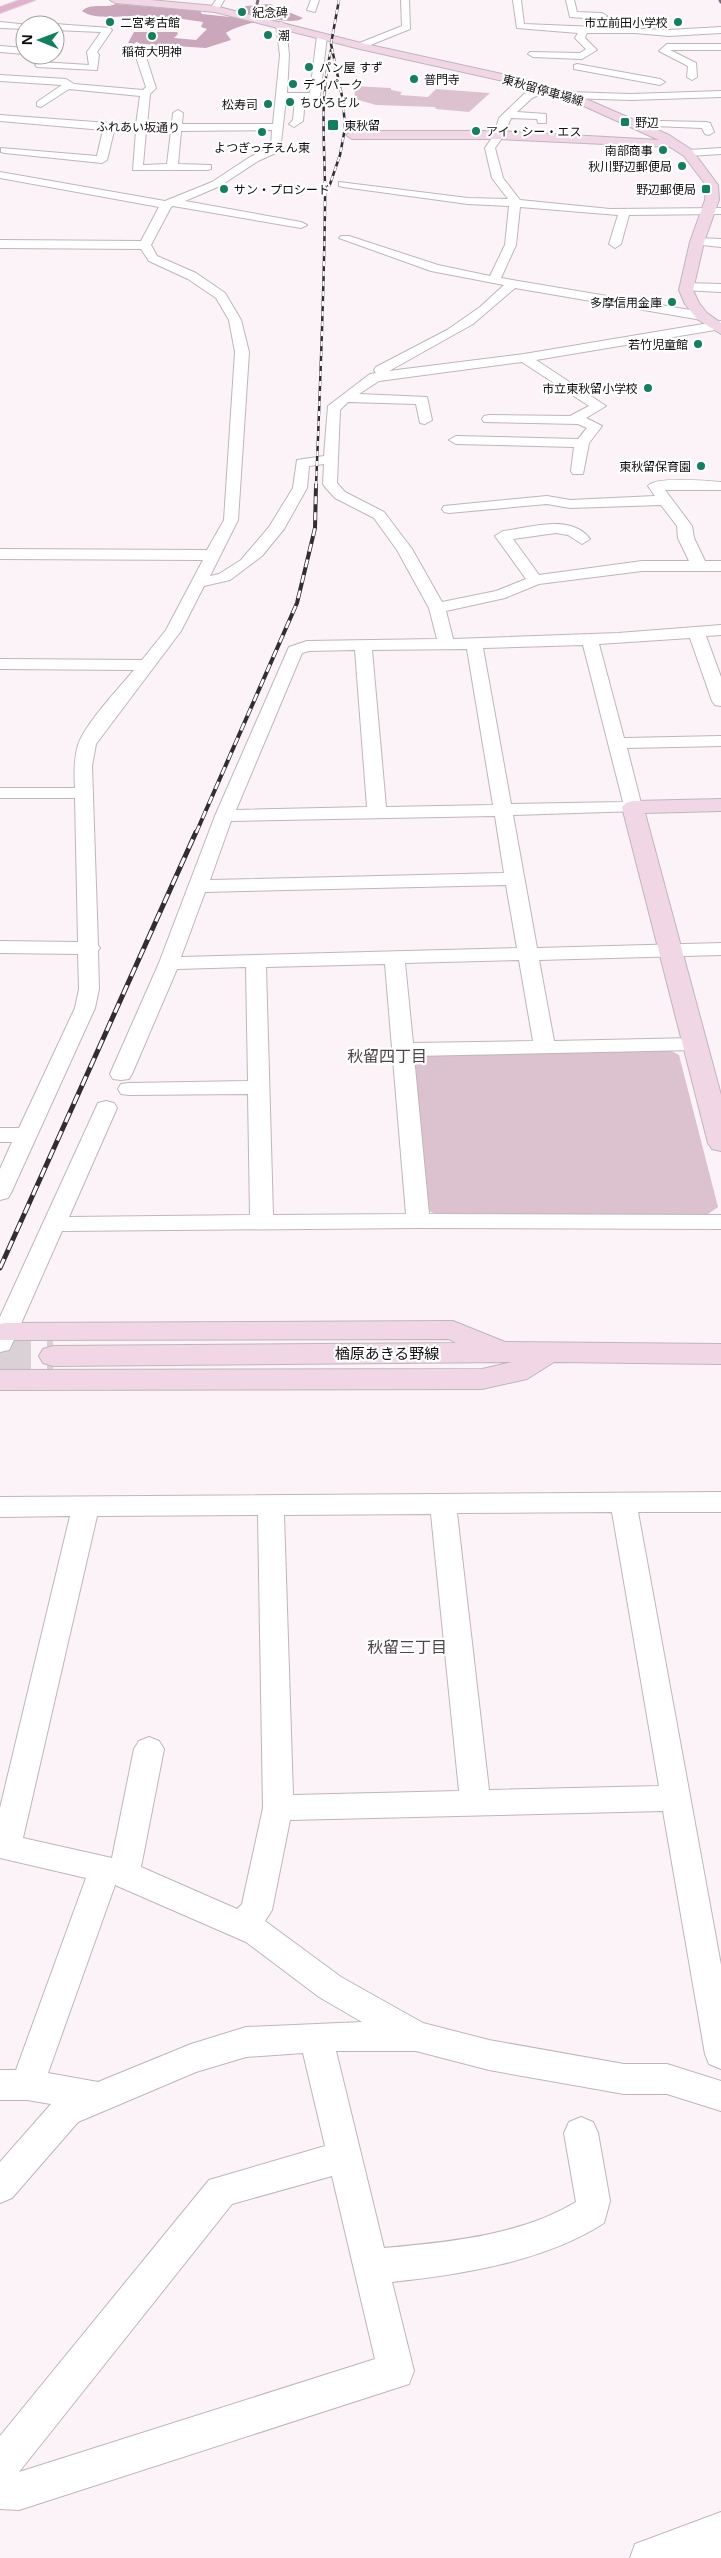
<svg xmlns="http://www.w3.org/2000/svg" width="721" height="2558" viewBox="0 0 721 2558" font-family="'Open Sans','Noto Sans JP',sans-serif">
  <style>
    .green { fill: #dcc1cf }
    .forest { fill: #caa7ba }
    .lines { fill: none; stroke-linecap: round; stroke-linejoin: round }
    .stream { stroke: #816876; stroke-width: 3 }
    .secondary-tunnel { stroke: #d9d1d5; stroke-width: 31; stroke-dasharray: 31 16; stroke-linecap: butt }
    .street-casing { stroke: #beb6ba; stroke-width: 2 }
    .secondary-casing { stroke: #beb6ba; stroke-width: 2 }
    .primary-casing { stroke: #d4d4d4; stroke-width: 2 }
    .street { fill: #fff; fill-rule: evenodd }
    .secondary { fill: #f1d7e6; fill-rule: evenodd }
    .primary { fill: #e3afcd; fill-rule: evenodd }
    .rail-far2-casing { stroke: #312d30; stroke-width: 2.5 }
    .rail-far1-casing { stroke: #312d30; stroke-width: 4 }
    .rail-casing { stroke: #312d30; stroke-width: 5 }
    .rail-far2 { stroke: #fff; stroke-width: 2; stroke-dasharray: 5; stroke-linecap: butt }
    .rail-far1 { stroke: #fff; stroke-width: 2.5; stroke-dasharray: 8; stroke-linecap: butt }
    .rail { stroke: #fff; stroke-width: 3; stroke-dasharray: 10; stroke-linecap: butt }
    .poi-dot { fill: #11805c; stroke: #fff; stroke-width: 2 }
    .labels { text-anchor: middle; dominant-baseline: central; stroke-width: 4.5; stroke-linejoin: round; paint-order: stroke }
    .far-poi-label { font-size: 12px; fill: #110e10; stroke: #fff; text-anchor: start }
    .far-street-label { font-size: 12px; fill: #110e10; stroke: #fff }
    .street-label { font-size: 15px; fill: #110e10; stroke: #fff }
    .neighbourhood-label { font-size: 16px; fill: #4e464a; stroke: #fff }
  </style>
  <rect width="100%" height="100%" fill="#fcf3f8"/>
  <path class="green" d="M354,86L391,88V90L402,92L400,95L428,97L436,89L490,93L469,112L436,109L435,107L376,105L355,99Z
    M667,1049L679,1055L718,1207L708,1214L440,1217L426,1209L412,1061L422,1055Z"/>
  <path class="forest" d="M116,4L200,11L202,14L240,18L247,14L241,9L246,6L271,4L273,6L272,8H256L280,14L291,13L303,18C294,24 279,19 268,20C260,20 231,28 226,33L231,40L206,48L128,43L134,32H177L178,34L174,38L196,40L207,29L201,27L203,22L176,18L131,22L135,16C119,16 94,20 82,11C91,2 105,9 116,4Z"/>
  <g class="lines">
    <path class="stream" d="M720,0L721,2
      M256,8L258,0"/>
    <path class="secondary-tunnel" d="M0,1356H53"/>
    <defs>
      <path id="street" d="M216,0H224L218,11L215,12L210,9Z
        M311,0H319L315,12L307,10Z
        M401,0H409L410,29L363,48H357V44L402,26Z
        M513,0H521L524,24L669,30L721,27V33L669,36L635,33H587L585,38L597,50L582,59L533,57L528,54L530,52L580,53L586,49L575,38L578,33L517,28Z
        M566,0H574L577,12L602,13L607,16L602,19L570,17Z
        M0,22L29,25H25V29L0,28Z
        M281,22L286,25L289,55L287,93H310L317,36L322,33L327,36L320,96L315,99H305L303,121L294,127L289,124L293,120L295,99H286L280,151L258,161L220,186L185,201L301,222L307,225L301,228L173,206L171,207L151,245L157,256L196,273L225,293L241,320L249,352L238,520L210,576L219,574L241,560L269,527L293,488L297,460L324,456L328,406L370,374L376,373L374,370L376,367L447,330L480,307L504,285L431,271L339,238L341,236H349L438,265L490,276L505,245L509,206L468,204L343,187L339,186V182L468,198L508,199L492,178L485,148L494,135L499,118L524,94L545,85L550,88L549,90L532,98L517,112L546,114V123H538L537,119L511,118L504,135L495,148L503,178L520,200L610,209L721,208V214L629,215L621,244L615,248L609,244L618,215L520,207L516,245L501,278L702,312L706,313L708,316L706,319L702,320L515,288L473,324L389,371L524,354L721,321V329L536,360L606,406L586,418L602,426L589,443L583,474H573L571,471L574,447L456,444L449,440L456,436L578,439L587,428L578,424L484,422L482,419L484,416L489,415L570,416L589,406L522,362L379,381L359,394L427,397L432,420L425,424L420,423L416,404L348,402L340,410L337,483L345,492L384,512L412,549L442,602L496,591L526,579L495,536L503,531C529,528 571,513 590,539L582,544L568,535L556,533L513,539L539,575L642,561H689L678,538L677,526L661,505L570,508L547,504L449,513L444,512L442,509L444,506L547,496L570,500L655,496L648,486C655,476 707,481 721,482V490H665L692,526L694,538L705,561H721V571H642L539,584L505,598L446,611L453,639L618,633L721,625V635L706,636L721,677V706L715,705L712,701L690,638L599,644L624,738L721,736V746L627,748L642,807L639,811L513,815L537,948L721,943V955L539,960L554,1041L695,1038L702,1040L706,1044L702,1048L695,1050L414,1056L429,1214L721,1215V1229L418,1228L62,1231L12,1344L9,1350L0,1352V1317L98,1103L106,1101L114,1103L117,1108L69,1217L250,1215L248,1094L129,1095L121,1094L118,1089L121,1084L129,1083L248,1081L246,967L177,969L132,1074L129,1079L121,1080L113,1079L110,1074L159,963L215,816L289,647L307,641L437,639L429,608L397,550L374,518L335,498L325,487L323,484L324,464L309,466L307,488L284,529L262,556L230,580L204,586L181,631L96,744L92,766L98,945L100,948L98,951L99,989L95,1008L11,1193L8,1198L0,1200V1169L12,1142H0V1128H19L75,1008L79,989L78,954L0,953V941L78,942L75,798H0V788H75C74,773 74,759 78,745C85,724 119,688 134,670L0,669V659L142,660L166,630L203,560L0,559V549L207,550L224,520L235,352L229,320L216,298L188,279L149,261L141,249L0,248V240L141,241L159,207L0,178V172L165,201L212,182L250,157L271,147L272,130L181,131L178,164L211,165V169L207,170H133L136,131H114L107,160L102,163L5,153L1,152V148L97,156L103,130L0,121V115L136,125L140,96L69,89L41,107L37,106V102L62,85L0,81V75L66,79L74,84L143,90L146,87L132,45L137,42L142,45L156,88L150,94L147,125H172L173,113L178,110L183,113L182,124H273L280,55L276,25ZM146,131H171L167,164L143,165ZM583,645L623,802L511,804L483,648ZM467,649L493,805L386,807L372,650ZM355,650L367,807L236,810L302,653L309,651ZM495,816L504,873L210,880L231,821ZM506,885L517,948L181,957L205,892ZM519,960L533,1041L413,1043L405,963ZM385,964L406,1214L273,1215L266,967Z
        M55,24L110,28L112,30L97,52L99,55L97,70L37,67L35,65L40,62L89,65L87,52L101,32L55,30V25H52Z
        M721,44V50H670L696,63L697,77L692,80L687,77L688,66L659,51L667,44Z
        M0,46L25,48V54L0,52Z
        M577,64L660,79L665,82L660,85L574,69V65Z
        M721,91V97L631,100L568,98L563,95L568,92L631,94Z
        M659,121L706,122L710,123L714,132L709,135L705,134L702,128L655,126L654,124Z
        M721,148V154L688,156L683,153L688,150Z
        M697,238L721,239V247L693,244V240Z
        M687,283L721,284V292L683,290L681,287L683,284Z
        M721,1492V1512H638L721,1965V2069L709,2064L705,2054L663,1811L290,1820L272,1910L265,1921L341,1977L423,2023L489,2040L624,2064H667L721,2081V2111L667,2094H624L489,2070L416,2051H336L384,2248C448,2242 519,2236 576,2202L564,2133L569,2122L581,2117L593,2122L598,2133L610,2201L604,2223C546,2261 461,2275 392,2282L414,2371L409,2384L19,2510L0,2509V2436L209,2180L325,2146L303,2053L246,2057L196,2072L78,2122L12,2198L0,2203V2162L51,2104L27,2100H0V2070H16L86,1878L0,1858V1808L70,1516L0,1517V1497ZM612,1512L659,1786L489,1790L457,1513ZM431,1514L459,1791L293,1795L284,1515ZM258,1515L263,1808L242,1904L237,1909L141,1867L164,1749L159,1741L149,1737L139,1741L134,1749L112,1858L23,1838L97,1516ZM115,1885L246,1942L319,1997L362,2022L246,2027L191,2044L98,2082L48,2073ZM332,2176L375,2359L19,2472L232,2204Z
        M721,2512V2558H630L635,2544Z"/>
      <path id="secondary" d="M110,0H150L215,6L361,43L529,80L572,93L669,135L692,150L718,185L719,200L704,242L693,290L699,303L707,313L721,323V334L697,319L685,304L679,290L690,242L705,200L706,185L684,156L670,147L499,139H352L346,135L352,131H499L659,140L564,97L526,86L360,49L215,12L115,3Z
        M721,799V811L645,813L721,1095V1151L712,1149L708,1143L622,807L626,803L633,801Z
        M453,1321L505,1342L721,1344V1364L554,1362L527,1379L482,1389L0,1390V1370L482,1369L512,1362L53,1366L43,1363L39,1356L43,1349L53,1346L456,1343L449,1339L0,1340V1324L5,1323Z"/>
      <path id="primary" d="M20,0H35L0,13V7Z"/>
    </defs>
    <use href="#street" class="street-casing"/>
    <use href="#secondary" class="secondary-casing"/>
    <use href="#primary" class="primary-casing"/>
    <use href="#street" class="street"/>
    <use href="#secondary" class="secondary"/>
    <use href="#primary" class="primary"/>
    <defs>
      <path id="rail-far2" d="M328,190L340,155L345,128L343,101L331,44L339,0
        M316,486C320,392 324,298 325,205C326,152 318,102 331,50"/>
      <path id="rail-far1" d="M196,833L297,603L315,528L316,485"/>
      <path id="rail" d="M0,1268L196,832"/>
    </defs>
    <use href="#rail-far2" class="rail-far2-casing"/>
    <use href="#rail-far1" class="rail-far1-casing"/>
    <use href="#rail" class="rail-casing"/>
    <use href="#rail-far2" class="rail-far2"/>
    <use href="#rail-far1" class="rail-far1"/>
    <use href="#rail" class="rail"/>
  </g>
  <g class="poi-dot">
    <circle cx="242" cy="12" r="5"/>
    <circle cx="110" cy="22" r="5"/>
    <circle cx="678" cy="22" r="5"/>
    <circle cx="268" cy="35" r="5"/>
    <circle cx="152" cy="36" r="5"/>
    <circle cx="309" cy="67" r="5"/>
    <circle cx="414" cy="79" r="5"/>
    <circle cx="293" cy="84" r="5"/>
    <circle cx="290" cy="102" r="5"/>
    <circle cx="268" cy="104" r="5"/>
    <rect x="620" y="117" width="10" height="10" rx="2.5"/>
    <rect x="327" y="119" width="12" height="12" rx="2.5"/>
    <circle cx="476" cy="131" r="5"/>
    <circle cx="262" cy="132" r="5"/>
    <circle cx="663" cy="150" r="5"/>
    <circle cx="682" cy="166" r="5"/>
    <circle cx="224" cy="189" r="5"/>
    <rect x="701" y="184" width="10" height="10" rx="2.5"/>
    <circle cx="672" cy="302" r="5"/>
    <circle cx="698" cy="344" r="5"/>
    <circle cx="648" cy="388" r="5"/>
    <circle cx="701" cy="466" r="5"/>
  </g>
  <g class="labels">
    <g class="far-poi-label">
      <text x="252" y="12">紀念碑</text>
      <text x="120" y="22">二宮考古館</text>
      <text x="668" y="22" text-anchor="end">市立前田小学校</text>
      <text x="278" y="35">潮</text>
      <text x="152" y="51" text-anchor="middle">稲荷大明神</text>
      <text x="319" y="67">パン屋 すず</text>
      <text x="424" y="79">普門寺</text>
      <text x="303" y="84">デイパーク</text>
      <text x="300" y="102">ちひろビル</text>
      <text x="258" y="104" text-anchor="end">松寿司</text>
      <text x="635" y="122">野辺</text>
      <text x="344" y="125">東秋留</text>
      <text x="486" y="131">アイ・シー・エス</text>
      <text x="262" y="147" text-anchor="middle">よつぎっ⼦えん東</text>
      <text x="653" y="150" text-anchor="end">南部商事</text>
      <text x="672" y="166" text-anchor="end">秋川野辺郵便局</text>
      <text x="234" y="189">サン・プロシード</text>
      <text x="696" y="189" text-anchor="end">野辺郵便局</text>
      <text x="662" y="302" text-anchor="end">多摩信用金庫</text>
      <text x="688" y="344" text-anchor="end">若竹児童館</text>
      <text x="638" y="388" text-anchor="end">市立東秋留小学校</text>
      <text x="691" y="466" text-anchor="end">東秋留保育園</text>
    </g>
    <g class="far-street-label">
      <text transform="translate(543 90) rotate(16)">東秋留停車場線</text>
      <text transform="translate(138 127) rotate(1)">ふれあい坂通り</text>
    </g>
    <g class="street-label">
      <text x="387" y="1353">楢原あきる野線</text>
    </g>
    <g class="neighbourhood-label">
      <text x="387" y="1056">秋留四丁目</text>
      <text x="407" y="1647">秋留三丁目</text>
    </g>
  </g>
  <g transform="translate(40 40) rotate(271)"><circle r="24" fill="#ffffff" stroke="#a09f9f"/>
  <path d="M0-4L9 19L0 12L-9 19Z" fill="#11805c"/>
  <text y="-8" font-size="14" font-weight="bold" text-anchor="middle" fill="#110e10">N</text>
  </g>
</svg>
